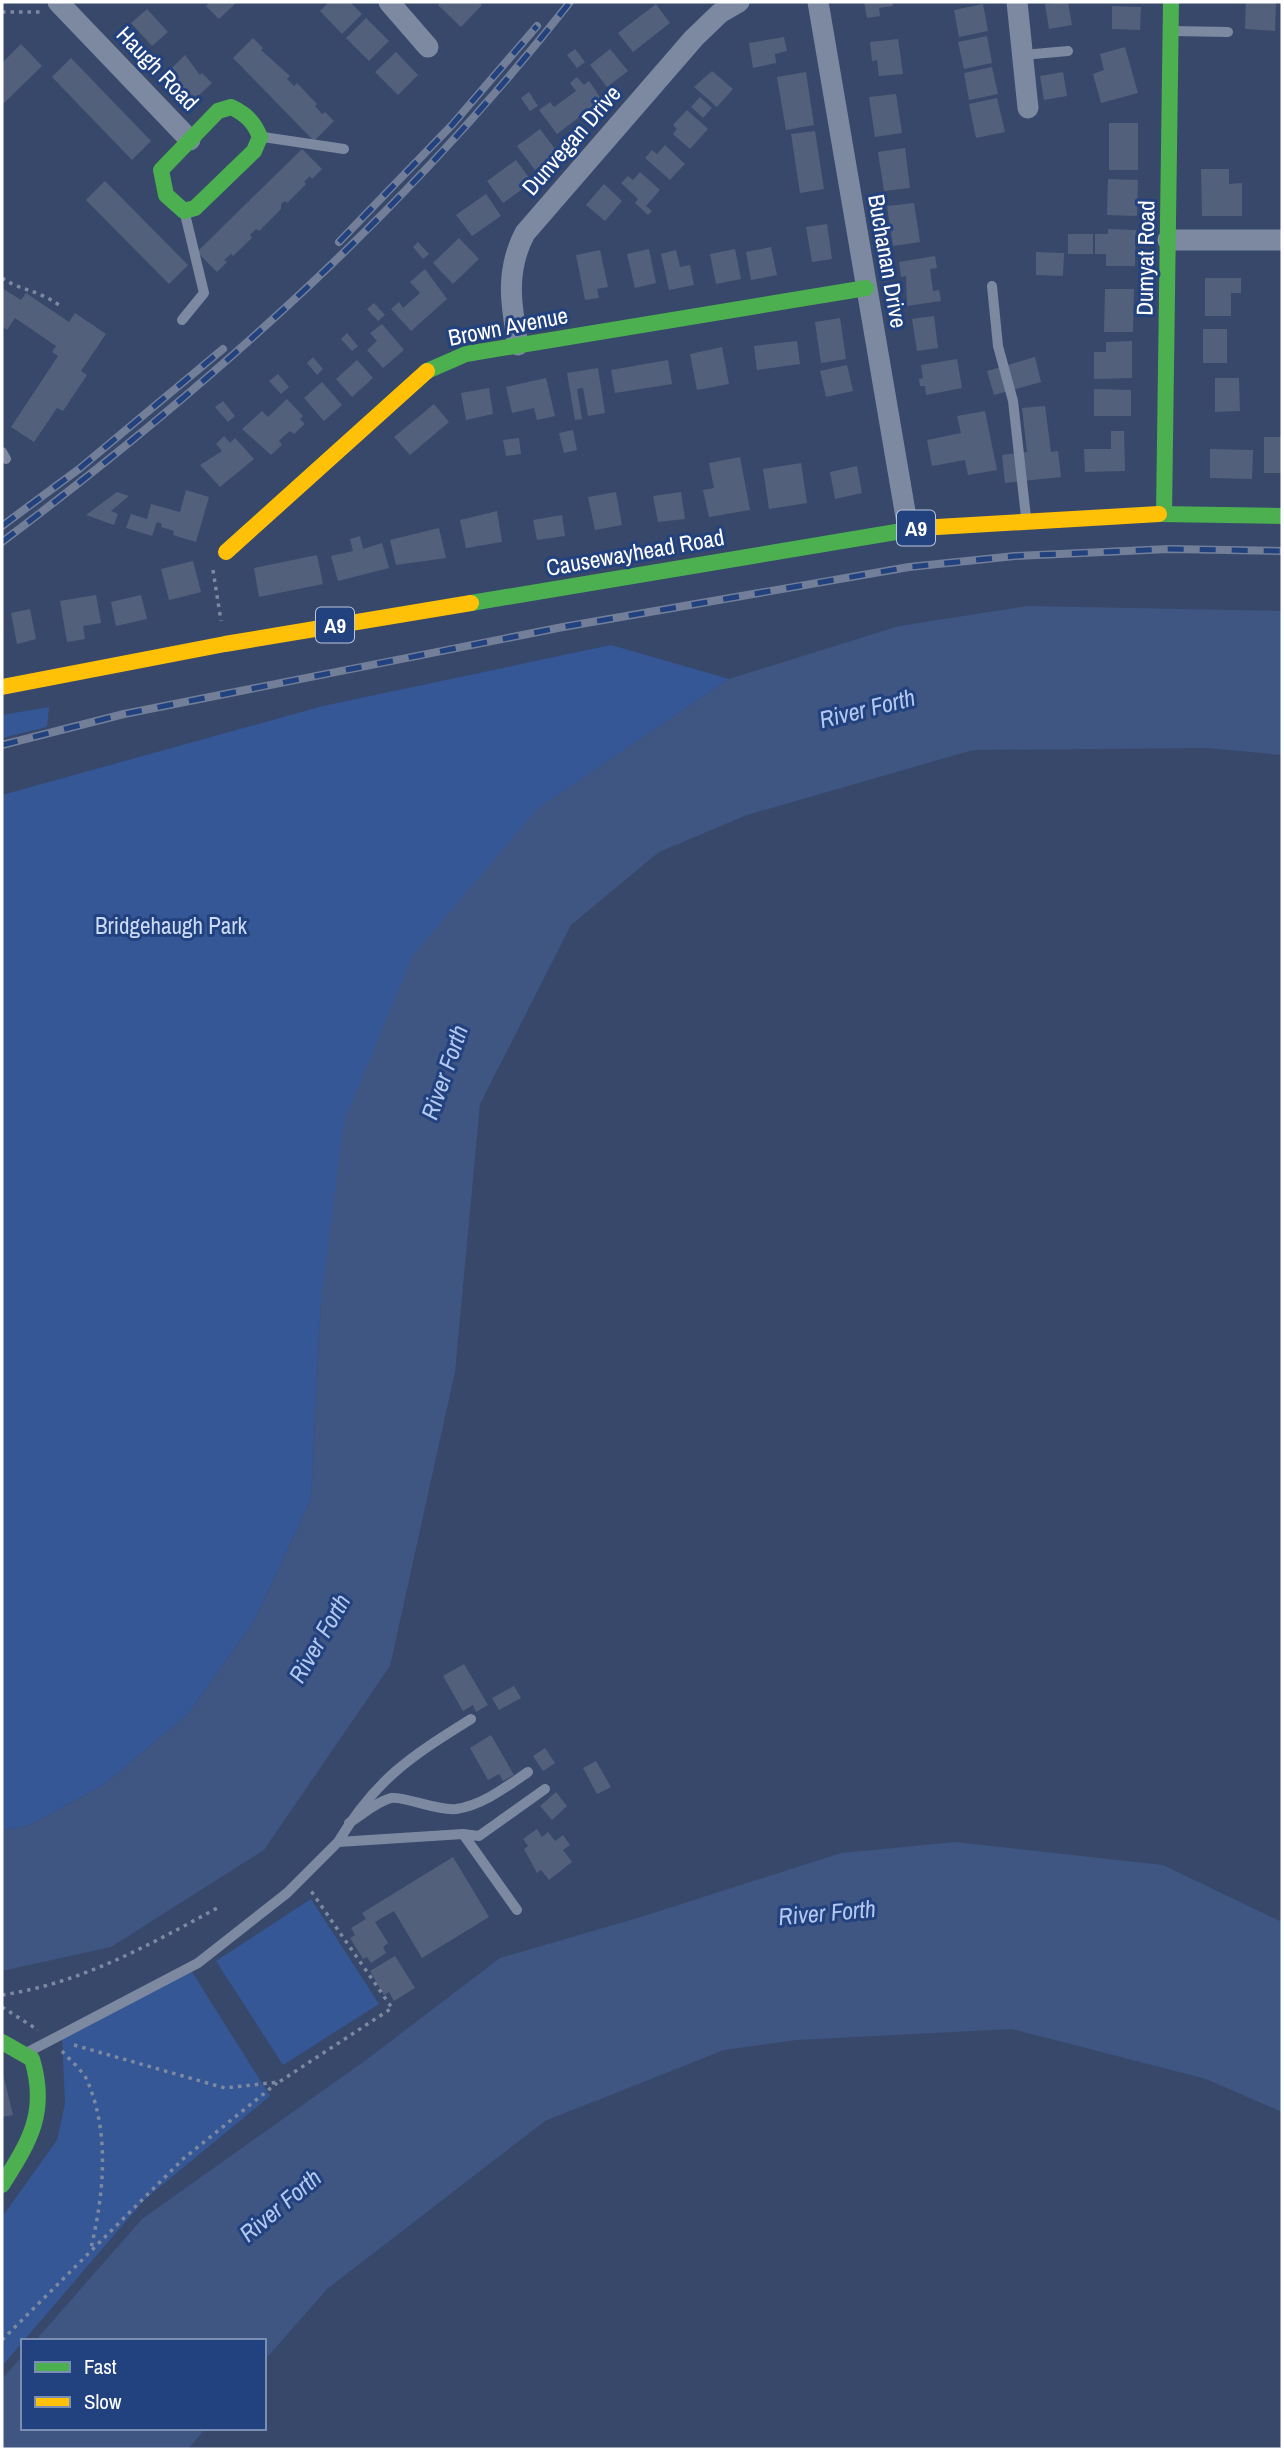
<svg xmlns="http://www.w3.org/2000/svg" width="1284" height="2451" viewBox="0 0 1284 2451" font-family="'Archivo Narrow',sans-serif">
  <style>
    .green { fill: #365796 }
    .water { fill: #3f5582 }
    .building { fill: #53607c }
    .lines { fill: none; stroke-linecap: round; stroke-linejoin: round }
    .path { stroke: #7d89a1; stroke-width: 3.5; stroke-dasharray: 3.5 5; stroke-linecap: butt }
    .lane { stroke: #7d89a1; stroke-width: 10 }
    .street { stroke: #7d89a1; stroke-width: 21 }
    .fast { stroke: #4caf50; stroke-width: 16 }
    .slow { stroke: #ffc107; stroke-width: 16 }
    .rail-casing { stroke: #737f99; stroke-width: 8 }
    .rail { stroke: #22417f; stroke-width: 5; stroke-dasharray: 16; stroke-linecap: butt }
    .labels { text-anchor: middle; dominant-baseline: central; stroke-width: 6; stroke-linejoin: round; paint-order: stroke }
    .shield { fill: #22417f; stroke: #bdc6d9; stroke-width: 2 }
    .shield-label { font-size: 21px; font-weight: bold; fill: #fff }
    .street-label { font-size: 23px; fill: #fff; stroke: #22417f }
    .park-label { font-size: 23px; fill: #cbdaf5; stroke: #22417f }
    .water-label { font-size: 24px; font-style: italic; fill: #b3c8ef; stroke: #22417f }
  </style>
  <rect width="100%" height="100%" fill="#37486a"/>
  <path class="green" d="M611,645L729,679L539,808L321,1301L311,1499L255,1620L188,1714L105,1784L28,1826L2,1830V795L323,706Z
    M49,707L47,727L2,738V715Z
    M311,1899L379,2004L283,2065L216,1961Z
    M192,1972L270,2096L145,2199L2,2366V2217L57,2140L65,2104L62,2035Z"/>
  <path class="water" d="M1028,606L1282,611V755L1207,748L973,750L747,815L659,852L571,925L480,1104L455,1372L390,1666L264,1850L111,1947L2,1971V1830L28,1826L105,1784L188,1714L255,1620L311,1499L321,1301L344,1122L413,955L538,808L729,679L899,626Z
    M956,1842L1163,1865L1282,1922V2112L1206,2079L1012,2029L797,2040L724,2050L545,2121L327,2289L264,2361V2341H35L142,2219L366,2060L500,1958L644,1916L841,1853Z
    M23,2355V2428H206L188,2449H2V2379Z"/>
  <path class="building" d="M210,2H237L219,19L206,6Z
    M329,2H350L362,14L342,34L320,11Z
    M441,2H478L482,5L461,27L438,5Z
    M864,2H892L893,6L879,8L880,16L867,18Z
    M1068,2L1072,25L1049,29L1045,4Z
    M1246,2H1276L1275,31L1245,29Z
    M656,4L670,23L633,52L618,33Z
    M983,4L988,31L959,37L954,10Z
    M1112,6L1141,7L1140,30L1112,29Z
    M147,9L168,32L152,46L131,23Z
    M366,18L389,41L369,61L346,38Z
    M987,36L992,63L964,69L958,42Z
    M784,37L787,51L775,54L776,63L753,68L749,43Z
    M253,38L263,48L261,50L290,76L287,79L294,86L297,83L317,104L315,106L322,114L325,112L334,121L314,141L233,58Z
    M898,39L903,74L879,76L877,60L872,61L870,42Z
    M21,44L42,66L2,105V63Z
    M1125,47L1138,93L1101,103L1093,74L1104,70L1100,54Z
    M575,49L585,62L577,68L567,55Z
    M610,49L628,71L607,87L590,65Z
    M396,52L418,75L398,95L375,72Z
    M185,55L200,75L202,73L212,83L192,102L165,75Z
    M71,58L151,141L132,160L52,77Z
    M992,67L998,94L969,100L964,73Z
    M712,71L733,89L717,107L694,87Z
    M806,72L814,125L786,130L777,77Z
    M1063,72L1067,96L1044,100L1040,76Z
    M577,77L584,85L589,81L602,100L557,134L539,110L550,102L554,107L576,91L570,83Z
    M529,92L538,106L530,111L521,98Z
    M896,94L902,133L875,137L869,97Z
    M700,97L712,108L703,118L691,107Z
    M997,98L1005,132L976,138L969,104Z
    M687,110L708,129L690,149L673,134L677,129L673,125Z
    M1109,123H1138V170H1109Z
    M540,129L558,153L535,170L517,146Z
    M815,131L824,189L800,193L791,134Z
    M665,145L685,164L670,180L645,158L652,150L657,154Z
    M905,148L910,188L884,191L878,152Z
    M302,149L322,169L312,179L310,176L304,182L306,184L287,203L285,201L281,204V209L259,231L256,229L250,235L252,238L233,256L231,254L224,260L227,262L217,272L197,252Z
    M516,160L532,182L503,203L487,181Z
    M1201,169H1229V184L1242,183V216H1202Z
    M640,172L660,190L646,206L652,211L648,215L635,203L638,199L621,183L628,176L633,180Z
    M1108,179L1138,180L1137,216L1107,215Z
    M105,181L188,265L169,284L86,200Z
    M604,184L622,201L605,221L586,205Z
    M486,194L501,216L472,236L456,215Z
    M914,203L920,242L893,246L887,206Z
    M827,224L832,259L812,262L806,227Z
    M1108,229L1136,230L1135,266H1106V254H1095V234H1108Z
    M1068,234H1093V254H1068Z
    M459,238L479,259L453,284L433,263Z
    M418,242L429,254L423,259L413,247Z
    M771,247L777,275L751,280L746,252Z
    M649,249L656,283L635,288L627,254Z
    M735,249L741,279L716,284L710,254Z
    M600,250L608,287L597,289L599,298L585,300L576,255Z
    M676,250L680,267L690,265L694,285L669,290L661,254Z
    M1036,252L1064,253L1063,276L1036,275Z
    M935,256L937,268L930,269L933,291L939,290L941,301L907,306L906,276L901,277L899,262Z
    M425,269L447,299L411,331L391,309L399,302L403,308L420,293L410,282Z
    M1205,278H1241V293H1231V316H1205Z
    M2,288L21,300L26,293L69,322L75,313L106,334L81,371L87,375L63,411L57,408L34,442L11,427L58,356L52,352L56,346L15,318L7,330L2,326Z
    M1105,289H1134L1133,332H1104Z
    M374,303L385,315L378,321L367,309Z
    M934,316L938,348L917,351L912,319Z
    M840,318L846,359L821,363L815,322Z
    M382,324L404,350L383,368L367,350L377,341L370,333Z
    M1203,329H1227V363H1203Z
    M347,333L358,346L352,351L341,339Z
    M797,341L800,364L757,370L754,346Z
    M1132,341V378L1094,379V352H1106V342Z
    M722,347L729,384L697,390L690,354Z
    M313,357L323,369L317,375L307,363Z
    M1035,357L1041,382L994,395L987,371Z
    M957,359L962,388L926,395L925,386H920L919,379L923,378L921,365Z
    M357,360L373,378L352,397L336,379Z
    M668,360L672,384L615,393L611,370Z
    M847,365L853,391L826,397L820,371Z
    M598,368L605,413L588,416L583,388L577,389L582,419L575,420L567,373Z
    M278,374L289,387L281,394L269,381Z
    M546,378L555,416L537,420L534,408L512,413L506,387Z
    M1215,378H1239L1240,411L1215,412Z
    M322,382L342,405L324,421L304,398Z
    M489,388L493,414L466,420L461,393Z
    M1094,389L1131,390V416H1094Z
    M287,399L303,416L300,419L305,424L294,434L290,431L285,435L279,441L282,445L271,455L242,429L262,411L268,417Z
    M223,401L235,416L228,422L215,407Z
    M434,404L449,422L410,455L394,437Z
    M1045,406L1051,452L1058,451L1061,477L1005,483L1002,455L1027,452L1022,408Z
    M985,411L997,470L968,475L965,460L932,466L927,440L961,433L957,416Z
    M573,430L577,450L564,453L559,433Z
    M1111,431H1124L1125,471L1085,472L1084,449H1111Z
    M224,436L230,443L235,438L254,459L220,487L200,465L222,451L216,444Z
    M1264,437H1282V473H1264Z
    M519,438L521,454L506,456L503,440Z
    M1210,449L1253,450L1252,479L1210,478Z
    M740,457L750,510L709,517L703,490L714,488L709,463Z
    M801,463L807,503L769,509L763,469Z
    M857,466L862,493L835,499L830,472Z
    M186,490L209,497L196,542L173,535L174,531L161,527L162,524L157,522L152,536L126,528L131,514L147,519L151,504L180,512Z
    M117,492L129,496L111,511L118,514L114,525L86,515Z
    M616,492L622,525L595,530L588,497Z
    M681,492L685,519L658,522L653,496Z
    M497,511L502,542L466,548L460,520Z
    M562,515L565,536L537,540L533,520Z
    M439,528L446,558L396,565L390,540Z
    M360,536L363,549L382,543L389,568L338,581L331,556L353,551L350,539Z
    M317,555L323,584L259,597L254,568Z
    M193,561L201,592L169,600L161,569Z
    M96,595L101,623L83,626L85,639L67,642L60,601Z
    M141,595L147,619L116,626L111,602Z
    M30,609L36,639L17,644L11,613Z
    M464,1664L488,1705L476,1712L473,1705L463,1711L443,1676Z
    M514,1686L521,1698L499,1710L492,1698Z
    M491,1735L514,1775L503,1781L499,1774L488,1780L470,1748Z
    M545,1748L555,1763L543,1771L533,1756Z
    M596,1761L611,1787L597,1794L583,1768Z
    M556,1792L567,1806L552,1820L540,1806Z
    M537,1829L542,1837L548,1832L555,1841L563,1835L570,1845L563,1850L572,1862L549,1880L541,1870L537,1873L524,1849L528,1846L523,1839Z
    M453,1857L489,1917L422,1958L394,1911L375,1922L388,1943L383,1947L386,1953L371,1963L367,1957L363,1959L350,1938L355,1935L351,1928L366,1919L362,1913Z
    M395,1956L415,1988L394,2001L389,1992L384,1995L370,1971Z
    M2,2070L13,2115L2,2117Z"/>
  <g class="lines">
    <path class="path" d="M2,12H42
      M2,278C21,291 36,289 59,305
      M213,570L221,621
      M2,1995C82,1983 149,1945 219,1907
      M2,2007L38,2030
      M74,2045L225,2088L279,2082L392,2008L309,1888
      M62,2051C70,2060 82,2070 87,2080C110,2133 104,2193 91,2248
      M2,2340L183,2159L277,2083"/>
    <path class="lane" d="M1172,31L1228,32
      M1023,55L1068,51
      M263,137L344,149
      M992,286L998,346L1013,401L1026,517
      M182,320L204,293L185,214
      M2,452L6,459
      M349,1823C362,1815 376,1802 391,1798C405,1796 436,1811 456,1809C483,1805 506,1787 528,1772
      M463,1834L479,1836L545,1789
      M338,1842C376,1779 410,1757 471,1719
      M28,2052L198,1963L287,1893L338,1842L463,1834L517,1910"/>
    <path class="street" d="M58,2L190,140
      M389,2L428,47
      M818,2L908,529
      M1017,2L1028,108
      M1168,240H1282
      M518,345C511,305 505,271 525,233L694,38L720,13L739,2"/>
    <path class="fast" d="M231,107C246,114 254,122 260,137L254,151L195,208L184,211L166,195L161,170L218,111Z
      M427,371L466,354L866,288
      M1159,514L1282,516
      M1164,514L1171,2
      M471,603L920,528
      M2,2042L32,2059C48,2112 30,2141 2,2185"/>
    <path class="slow" d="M920,528L1159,514
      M226,552L427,371
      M2,687L225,644L471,603"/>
    <defs>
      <path id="rail" d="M339,242L452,125L537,26
        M2,526L79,469L223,349
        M2,542C211,385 408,209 570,2
        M2,745L124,714L563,627L909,567L1015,556L1169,549L1282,551"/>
    </defs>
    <use href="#rail" class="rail-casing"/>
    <use href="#rail" class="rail"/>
  </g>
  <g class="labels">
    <g class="shield">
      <rect x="897" y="510.5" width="38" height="35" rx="5"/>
      <rect x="316" y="607.5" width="38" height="35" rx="5"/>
    </g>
    <g class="shield-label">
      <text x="916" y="528">A9</text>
      <text x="335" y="625">A9</text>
    </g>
    <g class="street-label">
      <text transform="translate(158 68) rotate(46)">Haugh Road</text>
      <text transform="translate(571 140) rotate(-49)">Dunvegan Drive</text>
      <text transform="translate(1145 258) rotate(-89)">Dumyat Road</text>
      <text transform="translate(888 261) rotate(80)">Buchanan Drive</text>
      <text transform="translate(508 326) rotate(-11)">Brown Avenue</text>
      <text transform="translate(635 552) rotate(-10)">Causewayhead Road</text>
    </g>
    <g class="park-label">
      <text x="171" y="925">Bridgehaugh Park</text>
    </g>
    <g class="water-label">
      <text transform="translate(867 708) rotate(-14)">River Forth</text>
      <text transform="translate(444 1072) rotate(-71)">River Forth</text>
      <text transform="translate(319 1638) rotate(-60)">River Forth</text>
      <text transform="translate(827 1912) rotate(-5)">River Forth</text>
      <text transform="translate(280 2205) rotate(-40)">River Forth</text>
    </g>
  </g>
  <rect width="1284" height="2451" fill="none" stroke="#ffffff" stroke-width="7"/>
  <rect x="21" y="2339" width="245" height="91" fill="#22417f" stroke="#7a8db2" stroke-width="2"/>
  <rect x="35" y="2362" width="35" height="10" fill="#4caf50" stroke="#7a8db2" stroke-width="2"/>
  <text x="84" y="2374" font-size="21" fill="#ffffff">Fast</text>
  <rect x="35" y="2397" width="35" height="10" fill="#ffc107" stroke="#7a8db2" stroke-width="2"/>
  <text x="84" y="2409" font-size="21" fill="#ffffff">Slow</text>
</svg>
